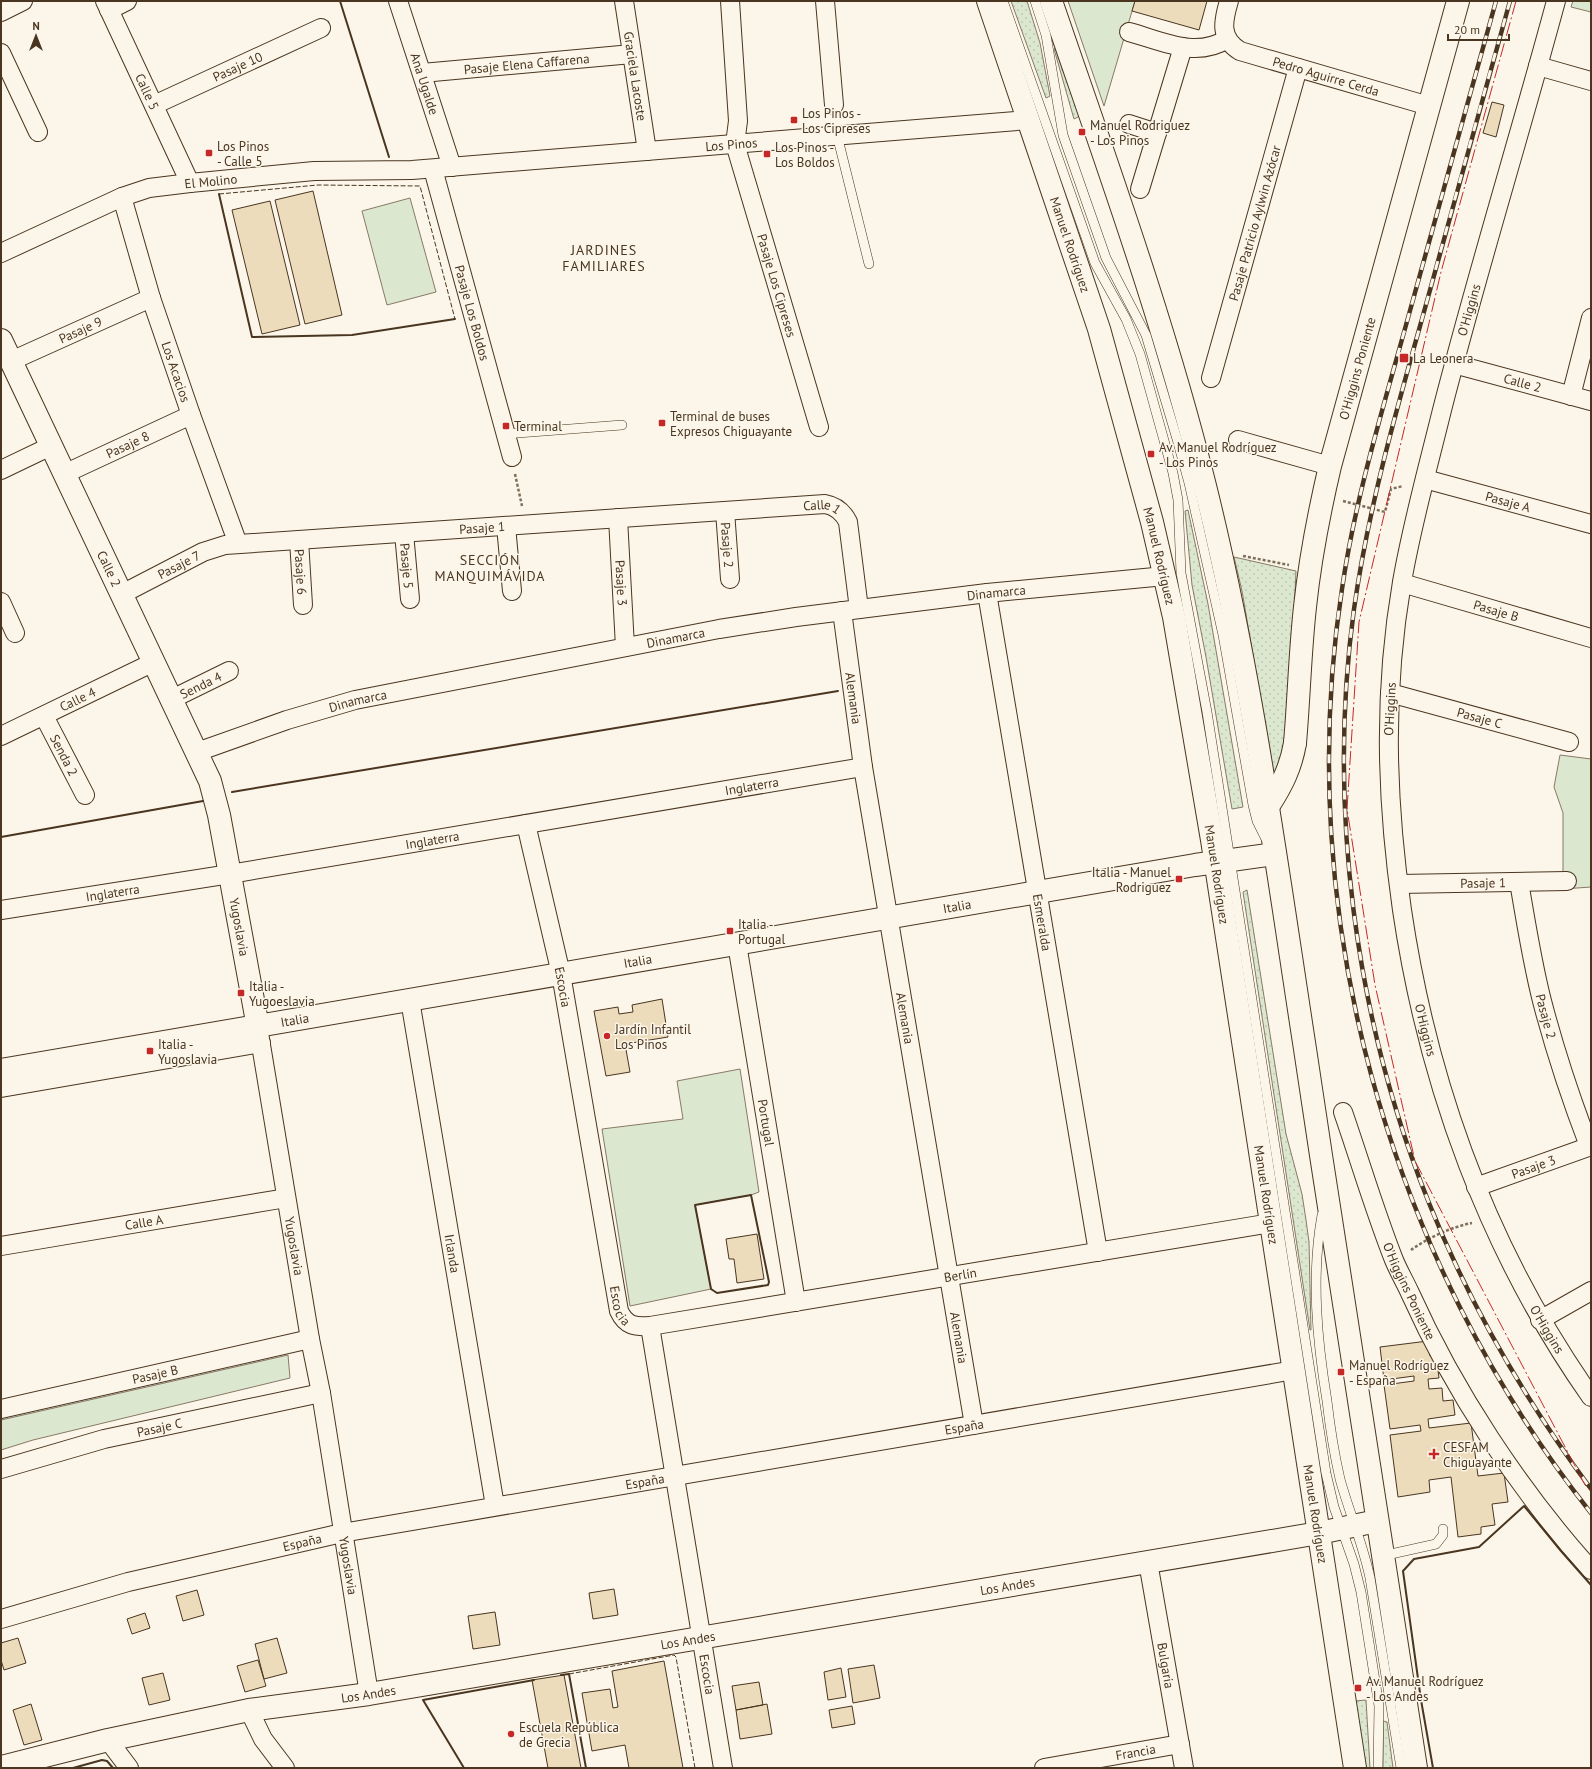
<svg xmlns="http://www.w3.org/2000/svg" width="1592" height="1769" viewBox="0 0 1592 1769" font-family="'PT Sans',sans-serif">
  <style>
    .grass { fill: url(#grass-dots); stroke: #887966 }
    .park { fill: #dce7d0; stroke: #887966 }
    .building { fill: #ecdcbc; stroke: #4a3520 }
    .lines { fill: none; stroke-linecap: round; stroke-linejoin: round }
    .service-casing { stroke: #4a3520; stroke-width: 10 }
    .minor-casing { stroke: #4a3520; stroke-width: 20 }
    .tertiary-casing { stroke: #4a3520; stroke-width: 24 }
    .primary-casing { stroke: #4a3520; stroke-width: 24 }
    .path { stroke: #7f6f5c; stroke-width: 2.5; stroke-dasharray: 3 2; stroke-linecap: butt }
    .service { stroke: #fbf6e9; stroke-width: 9 }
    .minor { stroke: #fbf6e9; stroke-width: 18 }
    .tertiary { stroke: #fbf6e9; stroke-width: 22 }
    .primary { stroke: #fbf6e9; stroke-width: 22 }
    .rail-casing { stroke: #4a3520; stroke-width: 4.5 }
    .rail { stroke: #fbf6e9; stroke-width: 3; stroke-dasharray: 9; stroke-linecap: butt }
    .fence { stroke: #4a3520; stroke-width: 1; stroke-dasharray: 5 2; stroke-linecap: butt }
    .wall { stroke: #4a3520; stroke-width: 2 }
    .power { stroke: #c62828; stroke-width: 1; stroke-dasharray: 14 3 2 3; stroke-linecap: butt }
    .poi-dot { fill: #c62828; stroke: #fbf6e9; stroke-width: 1.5 }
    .labels { text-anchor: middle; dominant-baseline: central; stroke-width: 3; stroke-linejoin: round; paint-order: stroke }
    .street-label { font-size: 13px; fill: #4a3520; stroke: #fbf6e9 }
    .poi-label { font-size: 13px; fill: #4a3520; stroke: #fbf6e9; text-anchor: start }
    .neighbourhood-label { font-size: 14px; letter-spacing: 1px; fill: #4a3520; stroke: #fbf6e9 }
  </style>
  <defs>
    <pattern id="grass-dots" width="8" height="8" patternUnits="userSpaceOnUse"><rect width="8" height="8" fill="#dce7d0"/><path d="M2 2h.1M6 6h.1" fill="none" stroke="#bec7b2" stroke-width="1.8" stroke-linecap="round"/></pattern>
  </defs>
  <rect width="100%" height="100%" fill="#fbf6e9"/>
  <path class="grass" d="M1011,1H1027L1040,43L1050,96L1046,98Z
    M1057,47L1080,116L1074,119L1054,49Z
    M1188,510L1208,604L1243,807L1232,809L1206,657L1192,585L1185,511Z
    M1234,557L1296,571L1288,748L1275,784L1242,591Z
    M1247,890L1286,1134L1302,1194L1306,1220L1309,1242L1311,1330H1310L1243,892Z
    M1366,1700L1370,1768H1365L1355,1701Z
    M1383,1721L1387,1722L1393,1768H1383Z"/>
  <path class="park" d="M1068,1H1135L1104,106Z
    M1573,1H1591V12L1571,7Z
    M410,198L436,292L387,305L362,211Z
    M1560,755L1591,759V887L1563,889V813L1554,787Z
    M740,1069L759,1192L751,1195L695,1205L711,1289L630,1306L602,1129L683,1119L677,1081Z
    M288,1355L290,1378L33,1440L1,1450V1420Z"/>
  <path class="building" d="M1135,1H1207L1199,30L1132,11Z
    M1492,102L1504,105L1496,137L1483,133Z
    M313,191L342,315L305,324L275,200Z
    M270,201L300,325L262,334L232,210Z
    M662,999L668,1037L625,1044L630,1072L606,1076L594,1011L618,1007L619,1014L633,1012L632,1005Z
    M757,1234L764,1279L737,1283L734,1259H729L726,1239Z
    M1428,1341L1430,1356L1436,1355L1439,1378L1428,1379L1429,1389L1442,1388L1443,1401L1453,1400L1455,1415L1428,1419L1429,1428L1471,1423L1478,1476L1504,1473L1508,1502L1492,1504L1495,1525L1481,1527V1534L1458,1537L1451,1477L1429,1480L1430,1492L1398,1497L1390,1435L1421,1431L1420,1425L1390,1429L1384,1385L1414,1381V1376L1384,1380L1380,1347Z
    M614,1589L618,1615L593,1619L589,1593Z
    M197,1590L204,1615L183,1621L176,1596Z
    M495,1612L500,1645L473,1649L468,1616Z
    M145,1613L150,1628L132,1634L127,1619Z
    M18,1638L26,1663L4,1670L1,1660V1643Z
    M277,1638L287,1673L264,1679L255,1644Z
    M258,1660L266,1686L245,1692L237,1666Z
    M664,1661L683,1768H629L625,1745L592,1751L582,1693L610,1689L613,1708L618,1707L612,1671Z
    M874,1665L880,1698L853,1703L848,1669Z
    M841,1668L846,1697L828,1700L824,1672Z
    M163,1673L170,1700L149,1705L142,1678Z
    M564,1675L581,1768H548L532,1680Z
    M759,1682L763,1705L736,1710L732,1686Z
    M31,1704L42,1740L24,1745L13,1710Z
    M767,1704L772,1734L740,1739L736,1710Z
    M852,1706L855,1724L832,1728L829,1710Z"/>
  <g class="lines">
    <defs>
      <path id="service" d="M1003,1L1095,263L1126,319L1140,354L1173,473L1178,500L1181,573L1207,712L1326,1473L1334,1507L1354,1564L1361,1592L1379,1706L1378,1768
        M1035,1L1046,35L1063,135L1106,258L1146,335L1177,439L1189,483L1223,635L1253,805L1257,821L1266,839
        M837,135L869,264
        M506,434L622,425
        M1322,1215C1311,1276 1317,1340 1327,1401C1330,1427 1334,1453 1340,1479C1349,1512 1363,1544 1370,1578L1401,1768
        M1382,1556L1436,1544L1443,1535V1529"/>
      <g id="minor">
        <path id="s1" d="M105,1L190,183"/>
        <path id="s2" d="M398,1L452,167"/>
        <path id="s3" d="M624,1L647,151"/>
        <path id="s4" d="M730,1L738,121L735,144L819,427"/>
        <path d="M825,1L834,105"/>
        <path id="s5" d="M1229,1C1223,21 1219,38 1240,51L1429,106"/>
        <path id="s6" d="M1556,1C1519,138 1477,273 1442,410C1428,467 1412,524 1402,582C1383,693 1386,799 1402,910C1428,1085 1489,1252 1591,1397"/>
        <path d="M109,10L127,1"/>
        <path d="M1,12L23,1"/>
        <path d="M1129,32C1162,41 1196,59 1227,39"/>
        <path d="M1,53L38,132"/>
        <path d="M1538,66L1591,81"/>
        <path id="s7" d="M422,73L632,54"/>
        <path id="s8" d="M154,105L321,28"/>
        <path d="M1129,124L1157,133"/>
        <path id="s9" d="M433,169L512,457"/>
        <path d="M1140,189L1183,47"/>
        <path id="s10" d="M122,197L151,298L191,415L238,544"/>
        <path id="s11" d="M1,253L122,197L149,188L190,183L314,171L412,170L1029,120"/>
        <path id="s12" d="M11,361L151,298"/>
        <path id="s13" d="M1454,364L1591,401"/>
        <path id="s14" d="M1211,378L1298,68"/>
        <path d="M1571,396L1591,318"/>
        <path d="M1238,440L1330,466"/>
        <path d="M1,470L51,446"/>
        <path id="s15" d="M64,474L191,415"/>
        <path id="s16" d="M1425,479L1591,524"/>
        <path id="s17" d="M725,511L730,579"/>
        <path id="s18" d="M618,518L625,647"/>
        <path d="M506,526L512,591"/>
        <path id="s19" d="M404,533L410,599"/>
        <path id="s20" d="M299,540L303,605"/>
        <path id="s21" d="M1402,583L1591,638"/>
        <path id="s22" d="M987,593L1098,1252"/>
        <path id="s23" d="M122,594L203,552L225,545L825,504C836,506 843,512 848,522L859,609"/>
        <path d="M1,602L15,633"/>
        <path id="s24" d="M842,611L863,767L974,1425"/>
        <path id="s25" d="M1390,693L1569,742"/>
        <path id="s26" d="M172,699L229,671"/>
        <path id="s27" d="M44,716L85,795"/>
        <path id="s28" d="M1,736L154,662"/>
        <path id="s29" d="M197,752L287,720L355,700L719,629L796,617L987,593L1165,576"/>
        <path id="s30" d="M526,824L561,974L619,1311C626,1326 635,1327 650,1326L1271,1223"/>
        <path id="s31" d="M1519,882C1526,922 1532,962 1542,1001C1555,1051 1571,1099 1589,1146"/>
        <path id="s32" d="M1399,884L1567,881"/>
        <path id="s33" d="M1,910L230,874L863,767"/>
        <path id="s34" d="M737,944L796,1302"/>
        <path id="s35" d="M410,1000L495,1506"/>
        <path id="s36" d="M258,1027L310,1339L321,1393L369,1694"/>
        <path d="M1,1088L261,1043"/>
        <path id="s37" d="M1343,1112C1360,1161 1375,1212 1394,1260C1399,1272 1405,1282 1410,1293C1454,1391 1519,1490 1591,1570"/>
        <path id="s38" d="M1476,1187L1591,1146"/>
        <path id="s39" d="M1,1246L286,1198"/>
        <path d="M1540,1320L1591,1291"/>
        <path id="s40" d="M650,1326L723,1768"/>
        <path id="s41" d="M1,1409L310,1339"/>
        <path id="s42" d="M1,1469L104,1439L321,1393"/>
        <path id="s43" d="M1148,1562L1184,1768"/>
        <path id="s44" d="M1,1619L128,1582L342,1533L1294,1370"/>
        <path d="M249,1710L263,1739L285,1768"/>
        <path d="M108,1740L129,1768"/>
        <path id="s45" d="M1044,1768L1180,1744"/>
      </g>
      <g id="tertiary">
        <path id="s46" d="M1,340L210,781L219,815L258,1027"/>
        <path id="s47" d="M1295,743C1299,697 1300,652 1305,607C1310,559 1319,513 1330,466L1458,1"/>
        <path id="s48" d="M1,1070L1195,865L1275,854"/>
        <path id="s49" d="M1,1767L108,1740L249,1710L369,1694L1319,1533L1377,1521"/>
      </g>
      <g id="primary">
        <path id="s50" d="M988,1L1099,329L1152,522L1174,617L1212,840L1355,1768"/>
        <path d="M1051,1C1106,162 1164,321 1205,486C1251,671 1276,861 1305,1049C1341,1289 1378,1529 1416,1768"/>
        <path d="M1269,805C1282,785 1291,767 1295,743"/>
      </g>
    </defs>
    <use href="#service" class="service-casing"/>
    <use href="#minor" class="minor-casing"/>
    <use href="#tertiary" class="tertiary-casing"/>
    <use href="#primary" class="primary-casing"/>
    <path class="path" d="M515,474L522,506
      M1343,501L1385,512L1391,489L1403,486
      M1243,556L1289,565
      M1411,1250C1428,1238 1451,1227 1472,1223"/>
    <use href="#service" class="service"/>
    <use href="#minor" class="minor"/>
    <use href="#tertiary" class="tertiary"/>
    <use href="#primary" class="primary"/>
    <defs>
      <path id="rail" d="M1496,1C1466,109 1436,217 1406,325C1382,412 1355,499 1342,589C1292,913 1388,1257 1591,1513
        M1510,1C1480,107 1451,213 1422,319C1395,415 1368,510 1354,609C1327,806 1355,1019 1429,1203C1470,1306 1526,1401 1591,1489"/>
    </defs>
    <use href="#rail" class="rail-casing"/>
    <use href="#rail" class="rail"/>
    <path class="fence" d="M219,194L318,185L420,186L455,319
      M569,1674L674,1655L676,1657L695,1768"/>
    <path class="wall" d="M340,1L389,157
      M219,194L252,337L352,335L455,319
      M232,792L838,691
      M1,837L203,801
      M751,1195L769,1282L768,1285L717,1293L711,1289L695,1205Z
      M561,1675L569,1674L586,1768
      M73,1768L102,1760L107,1761L113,1768
      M464,1768L423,1700L534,1680
      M1433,1768L1421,1700L1403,1571L1414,1559L1479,1547L1524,1506L1561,1551L1591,1585"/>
    <path class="power" d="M1516,1L1441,272L1359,622L1347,809L1375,985L1415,1161L1585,1485L1591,1491"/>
  </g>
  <g class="poi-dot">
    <rect x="790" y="116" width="8" height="8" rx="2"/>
    <rect x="1078" y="128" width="8" height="8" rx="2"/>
    <rect x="205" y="149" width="8" height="8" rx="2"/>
    <rect x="763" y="150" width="8" height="8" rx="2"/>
    <rect x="1399" y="353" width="10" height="10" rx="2"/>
    <rect x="658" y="419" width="8" height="8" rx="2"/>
    <rect x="502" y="422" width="8" height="8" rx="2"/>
    <rect x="1147" y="450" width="8" height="8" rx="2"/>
    <rect x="1175" y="875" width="8" height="8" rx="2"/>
    <rect x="726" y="927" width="8" height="8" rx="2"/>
    <rect x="237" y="989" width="8" height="8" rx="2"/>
    <circle cx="607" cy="1036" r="4"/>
    <rect x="146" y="1047" width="8" height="8" rx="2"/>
    <rect x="1337" y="1368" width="8" height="8" rx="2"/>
    <path d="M1432 1448h4v4h4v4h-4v4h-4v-4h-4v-4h4z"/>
    <rect x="1354" y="1684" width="8" height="8" rx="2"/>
    <circle cx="511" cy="1734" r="4"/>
  </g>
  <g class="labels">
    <g class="street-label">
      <text stroke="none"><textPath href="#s7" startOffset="105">Pasaje Elena Caffarena</textPath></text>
      <text stroke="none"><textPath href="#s8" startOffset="92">Pasaje 10</textPath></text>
      <text stroke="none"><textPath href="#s3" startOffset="76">Graciela Lacoste</textPath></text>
      <text stroke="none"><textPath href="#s5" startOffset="146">Pedro Aguirre Cerda</textPath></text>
      <text stroke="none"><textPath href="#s2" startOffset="87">Ana Ugalde</textPath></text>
      <text stroke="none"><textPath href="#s1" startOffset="100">Calle 5</textPath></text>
      <text stroke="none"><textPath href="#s11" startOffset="746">Los Pinos</textPath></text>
      <text stroke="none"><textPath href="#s11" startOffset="224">El Molino</textPath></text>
      <text stroke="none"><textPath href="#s14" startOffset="161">Pasaje Patricio Aylwin Azócar</textPath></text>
      <text stroke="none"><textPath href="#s50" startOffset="257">Manuel Rodríguez</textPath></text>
      <text stroke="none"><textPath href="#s4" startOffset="291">Pasaje Los Cipreses</textPath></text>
      <text transform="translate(1469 310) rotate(-74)">O'Higgins</text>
      <text stroke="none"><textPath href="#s9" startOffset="149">Pasaje Los Boldos</textPath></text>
      <text stroke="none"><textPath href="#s12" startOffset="76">Pasaje 9</textPath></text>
      <text stroke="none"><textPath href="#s47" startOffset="381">O'Higgins Poniente</textPath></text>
      <text stroke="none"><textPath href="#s10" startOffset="183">Los Acacios</textPath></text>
      <text stroke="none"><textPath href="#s13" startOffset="71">Calle 2</textPath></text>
      <text stroke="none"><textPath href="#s15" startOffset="70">Pasaje 8</textPath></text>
      <text stroke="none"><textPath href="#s16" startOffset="86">Pasaje A</textPath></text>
      <text stroke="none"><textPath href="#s23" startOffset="713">Calle 1</textPath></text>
      <text stroke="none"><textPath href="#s23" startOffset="372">Pasaje 1</textPath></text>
      <text stroke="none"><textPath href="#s17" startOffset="34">Pasaje 2</textPath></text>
      <text stroke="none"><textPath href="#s50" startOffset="581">Manuel Rodríguez</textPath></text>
      <text stroke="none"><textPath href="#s23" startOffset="64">Pasaje 7</textPath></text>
      <text stroke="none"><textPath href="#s19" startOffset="33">Pasaje 5</textPath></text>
      <text stroke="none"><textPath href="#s46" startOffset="253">Calle 2</textPath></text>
      <text stroke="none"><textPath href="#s20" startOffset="32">Pasaje 6</textPath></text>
      <text stroke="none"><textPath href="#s18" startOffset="65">Pasaje 3</textPath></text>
      <text stroke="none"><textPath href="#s29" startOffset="817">Dinamarca</textPath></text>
      <text stroke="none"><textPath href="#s21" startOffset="98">Pasaje B</textPath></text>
      <text stroke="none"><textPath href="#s29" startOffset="493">Dinamarca</textPath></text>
      <text stroke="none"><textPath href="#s26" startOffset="32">Senda 4</textPath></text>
      <text stroke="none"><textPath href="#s28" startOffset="85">Calle 4</textPath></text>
      <text stroke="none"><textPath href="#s24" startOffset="88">Alemania</textPath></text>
      <text stroke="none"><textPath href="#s29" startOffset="169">Dinamarca</textPath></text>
      <text transform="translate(1390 709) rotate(-87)">O'Higgins</text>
      <text stroke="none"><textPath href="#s25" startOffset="93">Pasaje C</textPath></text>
      <text stroke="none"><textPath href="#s27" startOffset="44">Senda 2</textPath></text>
      <text stroke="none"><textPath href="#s33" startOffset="761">Inglaterra</textPath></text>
      <text stroke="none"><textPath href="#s33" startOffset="437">Inglaterra</textPath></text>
      <text stroke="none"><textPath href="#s50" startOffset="905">Manuel Rodríguez</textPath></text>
      <text stroke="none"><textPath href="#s32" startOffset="84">Pasaje 1</textPath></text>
      <text stroke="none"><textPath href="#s33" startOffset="113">Inglaterra</textPath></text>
      <text stroke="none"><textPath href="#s48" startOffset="970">Italia</textPath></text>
      <text stroke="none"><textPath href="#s22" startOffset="334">Esmeralda</textPath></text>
      <text stroke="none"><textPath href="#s46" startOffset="637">Yugoslavia</textPath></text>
      <text stroke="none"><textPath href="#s48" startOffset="646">Italia</textPath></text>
      <text stroke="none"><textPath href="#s30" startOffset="167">Escocia</textPath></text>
      <text stroke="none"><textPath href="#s31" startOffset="137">Pasaje 2</textPath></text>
      <text stroke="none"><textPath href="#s24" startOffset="412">Alemania</textPath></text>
      <text stroke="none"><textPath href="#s48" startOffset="298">Italia</textPath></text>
      <text stroke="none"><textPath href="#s6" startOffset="1053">O'Higgins</textPath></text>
      <text stroke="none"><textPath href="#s34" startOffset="181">Portugal</textPath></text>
      <text stroke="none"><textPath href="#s38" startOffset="61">Pasaje 3</textPath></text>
      <text stroke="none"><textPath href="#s50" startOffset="1229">Manuel Rodríguez</textPath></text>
      <text stroke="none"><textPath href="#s39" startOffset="145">Calle A</textPath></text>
      <text stroke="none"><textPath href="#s36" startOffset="222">Yugoslavia</textPath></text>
      <text stroke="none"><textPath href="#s35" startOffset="257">Irlanda</textPath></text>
      <text stroke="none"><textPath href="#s30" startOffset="848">Berlín</textPath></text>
      <text stroke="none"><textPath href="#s37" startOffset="191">O'Higgins Poniente</textPath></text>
      <text stroke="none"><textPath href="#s30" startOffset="491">Escocia</textPath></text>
      <text stroke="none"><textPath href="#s6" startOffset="1377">O'Higgins</textPath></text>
      <text stroke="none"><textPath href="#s24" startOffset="736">Alemania</textPath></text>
      <text stroke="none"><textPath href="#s41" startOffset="158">Pasaje B</textPath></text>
      <text stroke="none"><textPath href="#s44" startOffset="983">España</textPath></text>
      <text stroke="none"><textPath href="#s42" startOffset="164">Pasaje C</textPath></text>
      <text stroke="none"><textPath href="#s44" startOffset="659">España</textPath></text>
      <text stroke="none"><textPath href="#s50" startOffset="1552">Manuel Rodríguez</textPath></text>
      <text stroke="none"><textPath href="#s44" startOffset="311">España</textPath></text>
      <text stroke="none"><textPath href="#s36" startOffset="546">Yugoslavia</textPath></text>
      <text stroke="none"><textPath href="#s49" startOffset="1023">Los Andes</textPath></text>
      <text stroke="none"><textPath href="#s49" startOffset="699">Los Andes</textPath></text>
      <text stroke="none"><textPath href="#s43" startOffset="105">Bulgaria</textPath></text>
      <text stroke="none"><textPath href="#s40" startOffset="353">Escocia</textPath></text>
      <text stroke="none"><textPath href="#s49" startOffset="375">Los Andes</textPath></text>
      <text stroke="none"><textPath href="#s45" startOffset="93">Francia</textPath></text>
    </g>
    <g class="poi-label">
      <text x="802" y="113">Los Pinos -<tspan x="802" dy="15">Los Cipreses</tspan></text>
      <text x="1090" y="125">Manuel Rodriguez<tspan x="1090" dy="15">- Los Pinos</tspan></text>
      <text x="217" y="146">Los Pinos<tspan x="217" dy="15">- Calle 5</tspan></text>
      <text x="775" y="147">Los Pinos -<tspan x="775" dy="15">Los Boldos</tspan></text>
      <text x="1413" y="358">La Leonera</text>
      <text x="670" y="416">Terminal de buses<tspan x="670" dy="15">Expresos Chiguayante</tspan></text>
      <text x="514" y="426">Terminal</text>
      <text x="1159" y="447">Av. Manuel Rodríguez<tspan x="1159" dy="15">- Los Pinos</tspan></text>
      <text x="1171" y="872" text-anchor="end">Italia - Manuel<tspan x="1171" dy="15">Rodriguez</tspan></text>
      <text x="738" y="924">Italia -<tspan x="738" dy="15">Portugal</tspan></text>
      <text x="249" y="986">Italia -<tspan x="249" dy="15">Yugoeslavia</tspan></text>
      <text x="615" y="1029">Jardín Infantil<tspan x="615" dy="15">Los Pinos</tspan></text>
      <text x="158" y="1044">Italia -<tspan x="158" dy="15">Yugoslavia</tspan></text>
      <text x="1349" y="1365">Manuel Rodríguez<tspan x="1349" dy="15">- España</tspan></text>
      <text x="1443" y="1447">CESFAM<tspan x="1443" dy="15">Chiguayante</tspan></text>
      <text x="1366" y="1681">Av. Manuel Rodríguez<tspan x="1366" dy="15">- Los Andes</tspan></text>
      <text x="519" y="1727">Escuela República<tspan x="519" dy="15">de Grecia</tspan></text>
    </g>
    <g class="neighbourhood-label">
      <text x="604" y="250">JARDINES<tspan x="604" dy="16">FAMILIARES</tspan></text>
      <text x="490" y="560">SECCIÓN<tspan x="490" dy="16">MANQUIMÁVIDA</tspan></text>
    </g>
  </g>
  <rect width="1592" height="1769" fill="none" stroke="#4a3520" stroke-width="4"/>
  <g transform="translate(36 36)" stroke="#fbf6e9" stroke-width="3" paint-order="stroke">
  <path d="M0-3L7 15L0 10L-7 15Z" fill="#4a3520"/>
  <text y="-6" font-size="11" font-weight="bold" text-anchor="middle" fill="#4a3520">N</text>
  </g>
  <path d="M1448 34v6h61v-6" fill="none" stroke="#4a3520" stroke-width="2"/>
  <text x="1454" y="34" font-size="12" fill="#4a3520" stroke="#fbf6e9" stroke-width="3" paint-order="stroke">20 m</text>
</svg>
